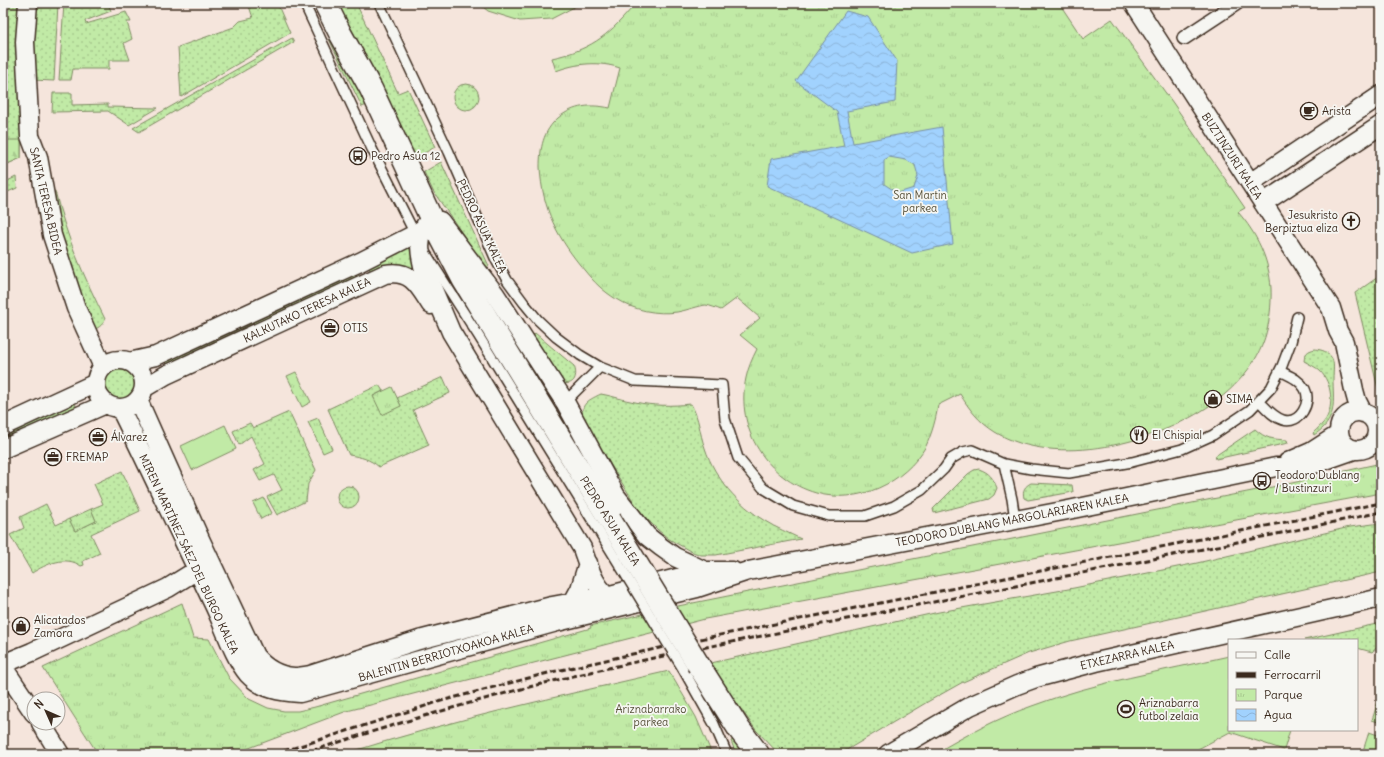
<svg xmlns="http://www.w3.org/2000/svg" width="1384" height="757" viewBox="0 0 1384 757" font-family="Delius,sans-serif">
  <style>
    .grass { fill: url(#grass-dots); stroke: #7e8a62 }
    .forest { fill: url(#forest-firs); stroke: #7e8a62 }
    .park { fill: url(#park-tufts); stroke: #7e8a62 }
    .pitch { fill: #c1eaa6; stroke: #7e8a62 }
    .water { fill: url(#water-waves); stroke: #788fa4; fill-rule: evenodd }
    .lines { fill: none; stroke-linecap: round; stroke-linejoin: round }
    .service-casing { stroke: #3b2a1e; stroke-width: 12 }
    .pedestrian-casing { stroke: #3b2a1e; stroke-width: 16 }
    .minor-casing { stroke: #3b2a1e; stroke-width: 21 }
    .secondary-casing { stroke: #3b2a1e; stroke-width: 25 }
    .service { stroke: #f6f6f2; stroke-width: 9 }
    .pedestrian { stroke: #f6f6f2; stroke-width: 13 }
    .minor { stroke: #f6f6f2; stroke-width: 18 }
    .secondary { stroke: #f6f6f2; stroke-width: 22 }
    .rail { stroke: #3b2a1e; stroke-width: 3; stroke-dasharray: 6 3; stroke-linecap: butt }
    .service-bridge-casing { stroke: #3b2a1e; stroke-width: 12; stroke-linecap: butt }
    .secondary-bridge-casing { stroke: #3b2a1e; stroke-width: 25; stroke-linecap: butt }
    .service-bridge { stroke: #f6f6f2; stroke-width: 9 }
    .secondary-bridge { stroke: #f6f6f2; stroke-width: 22 }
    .labels { text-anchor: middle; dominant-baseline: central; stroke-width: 3.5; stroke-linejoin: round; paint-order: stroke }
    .poi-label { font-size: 11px; fill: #3b2a1e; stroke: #f6f6f2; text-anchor: start }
    .street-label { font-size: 11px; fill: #3b2a1e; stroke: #f6f6f2 }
    .park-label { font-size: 11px; fill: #565039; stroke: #f6f6f2 }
  </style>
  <defs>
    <pattern id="grass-dots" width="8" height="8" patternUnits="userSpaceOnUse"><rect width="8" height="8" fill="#c1eaa6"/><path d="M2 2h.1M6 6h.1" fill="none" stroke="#a7c98e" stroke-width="1.8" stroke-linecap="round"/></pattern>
    <pattern id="forest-firs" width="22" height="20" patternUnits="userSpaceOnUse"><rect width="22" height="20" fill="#c1eaa6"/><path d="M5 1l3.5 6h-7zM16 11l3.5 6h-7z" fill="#a7c98e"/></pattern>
    <pattern id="park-tufts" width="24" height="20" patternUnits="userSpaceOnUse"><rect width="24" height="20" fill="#c1eaa6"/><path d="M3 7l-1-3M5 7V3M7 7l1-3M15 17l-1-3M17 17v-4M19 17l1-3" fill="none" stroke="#a7c98e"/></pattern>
    <pattern id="water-waves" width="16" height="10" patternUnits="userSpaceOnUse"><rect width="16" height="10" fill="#a1d2fe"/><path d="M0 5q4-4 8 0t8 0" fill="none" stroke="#8cb4d9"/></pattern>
  </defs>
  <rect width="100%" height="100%" fill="#f5e5dc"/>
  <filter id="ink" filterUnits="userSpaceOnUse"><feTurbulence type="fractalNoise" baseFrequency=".025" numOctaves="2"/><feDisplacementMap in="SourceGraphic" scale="8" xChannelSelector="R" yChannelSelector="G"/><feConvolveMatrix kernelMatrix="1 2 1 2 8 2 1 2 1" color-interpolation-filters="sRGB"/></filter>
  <g filter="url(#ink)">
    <path class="grass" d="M3,3H23L21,158L3,166Z
      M34,3H58L54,81L32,80Z
      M64,3H108L111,11L85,21L86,24L126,12L131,22H127L132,39L124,43L130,60H109V69H73L71,80H59Z
      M248,3H277L290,33L181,97L178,47L234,27L240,21L253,18Z
      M334,3H356L398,93L408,89L435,147L412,160Z
      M333,37L369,104L362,107L329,39Z
      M292,38L294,42L139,132L133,128Z
      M453 97a13 13 0 1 1 26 0a13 13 0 1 1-26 0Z
      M53,93H72V105L108,104V107L158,108L129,125L108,111L52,112Z
      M441,162L489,266L486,268L433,191L424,172Z
      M16,177L17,188L3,194V183Z
      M55,191C66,236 84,277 105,319C103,326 97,328 92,331L61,248L51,193Z
      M409,246L410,248L431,293L422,282L372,274L367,264Z
      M356,268L361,280L169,369L164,358Z
      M1381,275V306L1379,307L1381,318V395L1379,393L1355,293Z
      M535,333L574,366C578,375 575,386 563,383L531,337Z
      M1315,349C1322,350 1327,351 1331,357C1335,362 1333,372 1333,378C1333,402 1338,420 1314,435L1313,433C1318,428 1323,424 1326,419C1334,405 1332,383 1320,371C1316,367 1309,364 1304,361C1305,353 1307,351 1315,349Z
      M105 384a15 15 0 1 1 30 0a15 15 0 1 1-30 0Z
      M443,377L450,393L413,410L429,445L379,467C370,459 361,457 349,455L328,409L379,385L383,391L373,396L401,406L397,398Z
      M601,394C613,396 623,400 635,402C653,406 672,406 691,404C700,420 699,432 705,448C715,479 738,504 765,521C776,528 789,533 801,539L716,555H701L690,551L669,539L658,530L647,519L637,507L584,422C579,405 586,401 601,394Z
      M74,402L77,408L3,443V435Z
      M289,412L316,470L308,484L306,501L277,515L267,497L282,490L274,475L260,481L254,470L265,464L251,436L239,445L233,431L250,423L253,428Z
      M1255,429C1266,439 1272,439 1287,440L1288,443L1216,459L1215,456Z
      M979,469C990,473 993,478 997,488L994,495L989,499L934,513L933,509L968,474L974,470Z
      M122,471L140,511L91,534L100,553L83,561L84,565L81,566C66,555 46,564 32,573L10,535L24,528L20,517L46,504L56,525L69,519L75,531L96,521L91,509L103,504L94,484Z
      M1031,483L1072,485L1073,492L1028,500L1024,498C1022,490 1025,486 1031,483Z
      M337 497a11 11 0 1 1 22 0a11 11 0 1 1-22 0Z
      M1381,523V572L1070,641L1029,653L963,682L929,701L840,754H779L756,730L735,701L711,663L939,612L1074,588L1197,563L1350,527Z
      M1381,623V644L1372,652L1357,648V640H1304Z
      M734,739L746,754H736L731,741Z"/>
    <path class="forest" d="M3,140H21V158L3,166Z"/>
    <path class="park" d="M478,3H582L551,19L520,21L488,11Z
      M623,3H1059L1083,39L1112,19L1173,103L1245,208L1238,212C1257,234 1269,259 1271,288C1272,314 1267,343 1252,364C1242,379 1228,393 1212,404C1157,443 1056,469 995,432C979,422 969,409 960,394L938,405C936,419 932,433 926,446C905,483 858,505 816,493C767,479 735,429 746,378C748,368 752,359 757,349L740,335L760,318L737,298L721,310C716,308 711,306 706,305C702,305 684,311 677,312C657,315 633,310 616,299C603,291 594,282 585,271C558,239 542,209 540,167C540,148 543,131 558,118C574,105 591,104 610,108L620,68C599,61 577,63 556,71L552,58C589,50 607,37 631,9Z
      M296,372L311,402L302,407L287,376Z
      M392,387L401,406L382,415L373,396Z
      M318,418L332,449L323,453L308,422Z
      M1381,463V493L705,619L347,711L236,753L234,748L222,752L223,754H98L43,668L182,603L193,638L209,639L229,678L249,699L268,708L284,711H298L315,707L591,628L590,626L678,606L1292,483Z
      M264,498L272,513L261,519L253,503Z
      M91,509L96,521L75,531L69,519Z
      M669,671L696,717L712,754H344C451,720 560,696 669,671Z"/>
    <path class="pitch" d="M225,425L236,449L192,470L181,446Z
      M1229,656V730H1290L1284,750L1230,732L1198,749L1196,754H934C966,735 998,718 1032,706C1095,682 1163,671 1229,656Z
      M1381,692V723L1372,720Z
      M1369,732L1381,736V754H1362Z"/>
    <path class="water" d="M846,11L868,17L897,61L895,102L847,111L853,143L942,127L953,244L912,253L767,186L771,159L844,146L837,112L796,81ZM889,157L906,160L915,165L918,176L914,188L898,193L884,184V160Z"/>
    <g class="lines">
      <defs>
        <path id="service" d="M304,3L372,149L416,236
          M379,3L449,152L496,260L507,280L524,303L538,320L556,337L580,355L600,367L635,381L722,385L725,419L738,458L763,488L793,506L829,516H865L894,506L922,490L944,469L951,459L963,452L972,450L1004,464L1031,469L1069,473L1132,462L1182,449L1213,435L1250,410L1271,388L1282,366L1291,342L1297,317
          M425,252L478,335L597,528
          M1259,401C1266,408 1273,417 1283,420C1300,425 1312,402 1305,389C1299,379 1290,376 1280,371
          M565,402L600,367
          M1004,464L1012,499L1015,519
          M683,669L714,724L727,754"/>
        <path id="pedestrian" d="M1184,38L1237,3"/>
        <path id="minor" d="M28,3L25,42L30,136L38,157L52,235L76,308L103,367
          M1134,3L1331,308L1338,331L1344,342L1354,390L1357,401L1363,413
          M1250,183L1381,95
          M1263,203L1381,125
          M440,221L495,294L565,402L616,496L630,514L647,536L661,547L675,557L705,571
          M424,228C418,242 420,253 423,266L451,332L582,548C589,568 595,590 614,601
          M96 384a24 24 0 1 1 48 0a24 24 0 1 1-48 0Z
          M129,362L156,356L360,262L415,234L424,228L426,224
          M144,388L166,375L385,274C411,269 419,286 431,305
          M138,400L200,539L255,656C265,668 278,676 294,677C299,677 305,676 310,675L419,640L552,606L606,596L705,571H733
          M120,408C152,473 182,538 213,603C223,623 234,658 248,674C262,689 280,692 300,693L557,622L697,588L748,571L1068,510L1276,467L1314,464L1354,450
          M1339 431a19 19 0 1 1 38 0a19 19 0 1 1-38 0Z
          M3,426L96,383
          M3,449L106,404
          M1288,462L1311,452L1339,434
          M573,602L580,589L588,563
          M3,664L32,652L168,588L197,570L202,560
          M3,667L34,713
          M41,723L60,754
          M888,754L970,706L1017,685L1036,678L1096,662L1381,598"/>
        <path id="secondary" d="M325,3L340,33L371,89L430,216L463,279L610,520
          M699,666L739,729L758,754"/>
      </defs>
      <use href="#service" class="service-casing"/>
      <use href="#pedestrian" class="pedestrian-casing"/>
      <use href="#minor" class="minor-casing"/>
      <use href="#secondary" class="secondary-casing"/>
      <use href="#service" class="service"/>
      <use href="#pedestrian" class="pedestrian"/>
      <use href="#minor" class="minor"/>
      <use href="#secondary" class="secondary"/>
      <path class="rail" d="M275,754L441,701L552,672L700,639L1381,503
        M303,754C371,731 440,711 510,692C623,662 738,641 852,618C1029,583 1205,550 1381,512"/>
      <defs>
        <path id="service-bridge" d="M597,528L683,669"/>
        <path id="secondary-bridge" d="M610,520L699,666"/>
      </defs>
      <use href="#service-bridge" class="service-bridge-casing"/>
      <use href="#secondary-bridge" class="secondary-bridge-casing"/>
      <use href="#service-bridge" class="service-bridge"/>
      <use href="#secondary-bridge" class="secondary-bridge"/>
    </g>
  </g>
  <defs>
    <symbol id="cafe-ring" viewBox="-11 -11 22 22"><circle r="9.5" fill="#f6f6f2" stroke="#3b2a1e" stroke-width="1.5"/><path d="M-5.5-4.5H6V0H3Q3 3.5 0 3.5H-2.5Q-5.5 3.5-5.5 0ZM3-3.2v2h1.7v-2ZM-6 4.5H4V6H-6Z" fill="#3b2a1e"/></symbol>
    <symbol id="bus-ring" viewBox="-11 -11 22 22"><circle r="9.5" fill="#f6f6f2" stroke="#3b2a1e" stroke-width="1.5"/><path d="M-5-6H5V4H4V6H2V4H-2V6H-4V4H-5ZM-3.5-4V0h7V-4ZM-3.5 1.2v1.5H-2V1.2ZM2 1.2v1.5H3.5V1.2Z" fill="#3b2a1e"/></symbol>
    <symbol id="church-ring" viewBox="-11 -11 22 22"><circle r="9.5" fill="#f6f6f2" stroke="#3b2a1e" stroke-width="1.5"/><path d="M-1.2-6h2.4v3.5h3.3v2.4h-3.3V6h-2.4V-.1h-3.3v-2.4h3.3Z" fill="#3b2a1e"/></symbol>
    <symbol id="office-ring" viewBox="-11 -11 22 22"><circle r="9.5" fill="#f6f6f2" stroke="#3b2a1e" stroke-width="1.5"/><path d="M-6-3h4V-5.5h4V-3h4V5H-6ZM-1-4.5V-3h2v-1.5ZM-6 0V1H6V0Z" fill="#3b2a1e"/></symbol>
    <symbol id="shop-ring" viewBox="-11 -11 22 22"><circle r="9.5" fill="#f6f6f2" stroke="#3b2a1e" stroke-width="1.5"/><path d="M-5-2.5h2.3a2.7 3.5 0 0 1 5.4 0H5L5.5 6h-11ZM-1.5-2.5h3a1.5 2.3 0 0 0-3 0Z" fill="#3b2a1e"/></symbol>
    <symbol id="restaurant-ring" viewBox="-11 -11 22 22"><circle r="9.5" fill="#f6f6f2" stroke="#3b2a1e" stroke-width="1.5"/><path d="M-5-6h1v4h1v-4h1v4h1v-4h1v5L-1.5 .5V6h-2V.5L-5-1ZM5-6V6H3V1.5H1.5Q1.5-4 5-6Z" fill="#3b2a1e"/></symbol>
    <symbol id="stadium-ring" viewBox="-11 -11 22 22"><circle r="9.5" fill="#f6f6f2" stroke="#3b2a1e" stroke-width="1.5"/><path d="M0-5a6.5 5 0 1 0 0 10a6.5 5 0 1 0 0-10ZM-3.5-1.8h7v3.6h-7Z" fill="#3b2a1e"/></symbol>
  </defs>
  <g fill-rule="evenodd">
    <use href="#cafe-ring" x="1299" y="101" width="20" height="20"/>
    <use href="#bus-ring" x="348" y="146" width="20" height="20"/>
    <use href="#church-ring" x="1341" y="211" width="20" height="20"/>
    <use href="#office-ring" x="320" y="318" width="20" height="20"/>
    <use href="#shop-ring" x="1203" y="389" width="20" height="20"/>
    <use href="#restaurant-ring" x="1129" y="425" width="20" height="20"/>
    <use href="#office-ring" x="88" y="427" width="20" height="20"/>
    <use href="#office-ring" x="43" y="447" width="20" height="20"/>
    <use href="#bus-ring" x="1252" y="471" width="20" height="20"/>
    <use href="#shop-ring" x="11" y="616" width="20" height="20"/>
    <use href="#stadium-ring" x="1116" y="699" width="20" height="20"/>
  </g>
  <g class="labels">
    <g class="poi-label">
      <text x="1322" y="111">Arista</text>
      <text x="371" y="156">Pedro Asúa 12</text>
      <text x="1338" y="215" text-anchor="end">Jesukristo<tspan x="1338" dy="13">Berpiztua eliza</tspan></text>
      <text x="343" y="328">OTIS</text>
      <text x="1226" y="399">SIMA</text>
      <text x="1152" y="435">El Chispial</text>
      <text x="111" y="437">Álvarez</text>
      <text x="66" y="457">FREMAP</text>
      <text x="1275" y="475">Teodoro Dublang<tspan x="1275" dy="13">/ Bustinzuri</tspan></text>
      <text x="34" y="620">Alicatados<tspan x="34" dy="13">Zamora</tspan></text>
      <text x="1139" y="703">Ariznabarra<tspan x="1139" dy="13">futbol zelaia</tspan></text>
    </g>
    <g class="street-label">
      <text transform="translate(1232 156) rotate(57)">BUZTINZURI KALEA</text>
      <text transform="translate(46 201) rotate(77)">SANTA TERESA BIDEA</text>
      <text transform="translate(482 226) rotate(65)">PEDRO ASUA KALEA</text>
      <text transform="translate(307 310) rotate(-25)">KALKUTAKO TERESA KALEA</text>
      <text transform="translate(1012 520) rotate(-11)">TEODORO DUBLANG MARGOLARIAREN KALEA</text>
      <text transform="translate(610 521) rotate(58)">PEDRO ASUA KALEA</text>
      <text transform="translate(189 554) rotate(65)">MIREN MARTÍNEZ SÁEZ DEL BURGO KALEA</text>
      <text transform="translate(446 653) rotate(-16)">BALENTIN BERRIOTXOAKOA KALEA</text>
      <text transform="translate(1127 655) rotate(-13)">ETXEZARRA KALEA</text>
    </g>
    <g class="park-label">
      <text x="920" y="195">San Martin<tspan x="920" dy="13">parkea</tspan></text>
      <text x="651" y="709">Ariznabarrako<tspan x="651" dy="13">parkea</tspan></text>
    </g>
  </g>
  <rect width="1384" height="757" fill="none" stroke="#f6f6f2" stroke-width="16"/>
  <rect x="8" y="8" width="1368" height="741" fill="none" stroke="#3b2a1e" stroke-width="1.5" filter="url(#ink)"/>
  <rect x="1228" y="639" width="130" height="92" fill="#f6f6f2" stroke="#aba49d"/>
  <rect x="1236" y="652" width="20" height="6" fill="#f6f6f2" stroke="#aba49d"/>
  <text x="1264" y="659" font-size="12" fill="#3b2a1e">Calle</text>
  <rect x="1236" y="672" width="20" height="6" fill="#3b2a1e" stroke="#aba49d"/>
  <text x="1264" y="679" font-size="12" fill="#3b2a1e">Ferrocarril</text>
  <rect x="1236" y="689" width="20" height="12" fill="url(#park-tufts)" stroke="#aba49d"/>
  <text x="1264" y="699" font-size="12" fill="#3b2a1e">Parque</text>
  <rect x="1236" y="709" width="20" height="12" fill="url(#water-waves)" stroke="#aba49d"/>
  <text x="1264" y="719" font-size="12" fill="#3b2a1e">Agua</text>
  <g transform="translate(46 711) rotate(315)"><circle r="19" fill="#f6f6f2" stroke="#aba49d"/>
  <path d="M0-3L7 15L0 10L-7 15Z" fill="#3b2a1e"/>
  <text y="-6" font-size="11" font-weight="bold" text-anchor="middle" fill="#3b2a1e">N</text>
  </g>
</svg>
